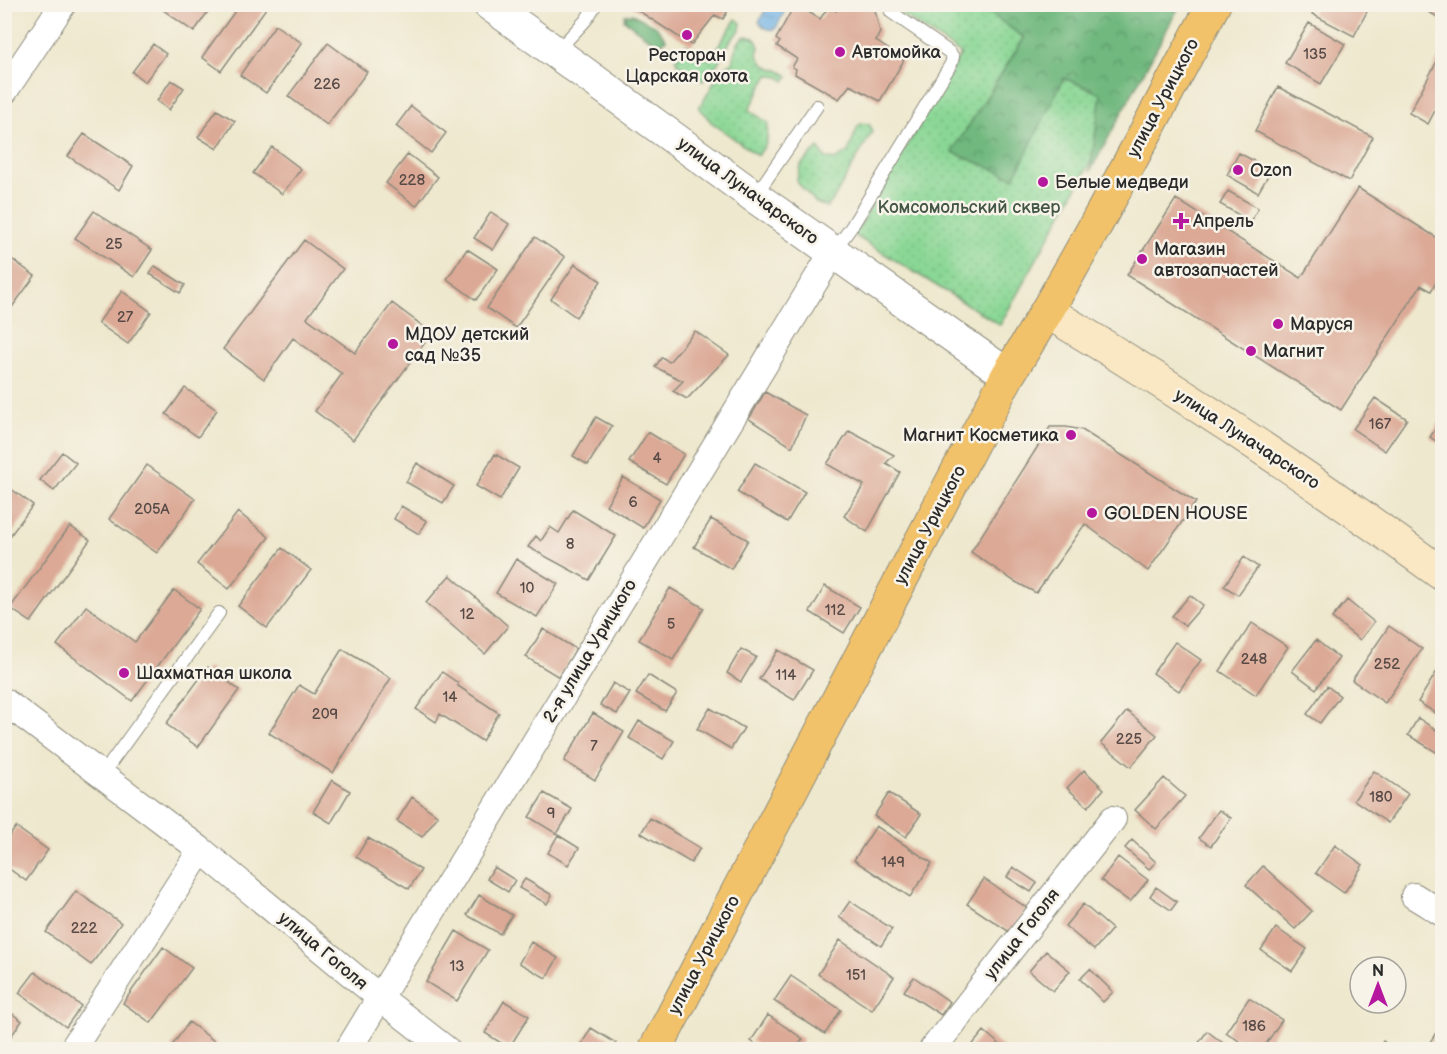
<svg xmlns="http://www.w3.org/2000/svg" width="1447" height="1054" viewBox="0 0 1447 1054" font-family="'Balsamiq Sans',sans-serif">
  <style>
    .grass { fill: url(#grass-dots); stroke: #5a8160; stroke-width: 1.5 }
    .forest { fill: url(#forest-crowns); stroke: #4d7254; stroke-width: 1.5 }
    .water { fill: url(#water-ripples); stroke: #4e6e88; stroke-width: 1.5 }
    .building { fill: #dba995 }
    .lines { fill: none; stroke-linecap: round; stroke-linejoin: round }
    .service-casing { stroke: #8c8a7c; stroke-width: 14 }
    .minor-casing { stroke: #8c8a7c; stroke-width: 28 }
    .tertiary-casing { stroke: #8c8a7c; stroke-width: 34 }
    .secondary-casing { stroke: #8c8a7c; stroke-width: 35 }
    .primary-casing { stroke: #8c8a7c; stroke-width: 35 }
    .service { stroke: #fff; stroke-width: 12 }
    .minor { stroke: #fff; stroke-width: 26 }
    .tertiary { stroke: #fff; stroke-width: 32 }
    .secondary { stroke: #fae7c3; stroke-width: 33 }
    .primary { stroke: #f2c26a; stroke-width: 33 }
    .poi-dot { fill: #b5179e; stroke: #f7f3e8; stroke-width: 2 }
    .labels { text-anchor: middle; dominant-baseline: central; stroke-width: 5; stroke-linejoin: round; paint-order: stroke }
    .number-label { font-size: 15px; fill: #574a46 }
    .poi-label { font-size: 18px; fill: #2b2b2b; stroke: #f7f3e8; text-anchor: start }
    .street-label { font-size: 18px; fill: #2b2b2b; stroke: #f7f3e8 }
    .park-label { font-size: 18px; fill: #435646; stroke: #f7f3e8 }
  </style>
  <defs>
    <pattern id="grass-dots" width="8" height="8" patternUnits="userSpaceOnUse" patternTransform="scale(1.5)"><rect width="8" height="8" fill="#8ad795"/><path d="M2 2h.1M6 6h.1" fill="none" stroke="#77b981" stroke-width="1.8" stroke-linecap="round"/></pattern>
    <pattern id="forest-crowns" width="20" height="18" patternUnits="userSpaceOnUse" patternTransform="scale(1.5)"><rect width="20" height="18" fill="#6fb87e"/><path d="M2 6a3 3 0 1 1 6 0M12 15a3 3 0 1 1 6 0" fill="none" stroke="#5b9667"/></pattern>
    <pattern id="water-ripples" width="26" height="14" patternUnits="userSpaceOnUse" patternTransform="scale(1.5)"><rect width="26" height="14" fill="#71b2e5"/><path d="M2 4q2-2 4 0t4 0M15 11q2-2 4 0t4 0" fill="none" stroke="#5d91ba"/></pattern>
  </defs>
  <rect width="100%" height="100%" fill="#f7f3e8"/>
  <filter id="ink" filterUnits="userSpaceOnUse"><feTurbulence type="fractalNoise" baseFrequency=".0167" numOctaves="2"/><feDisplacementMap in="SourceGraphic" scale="12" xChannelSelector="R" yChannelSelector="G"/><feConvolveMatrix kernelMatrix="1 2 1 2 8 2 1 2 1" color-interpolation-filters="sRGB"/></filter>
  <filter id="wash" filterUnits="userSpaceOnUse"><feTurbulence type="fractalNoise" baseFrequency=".008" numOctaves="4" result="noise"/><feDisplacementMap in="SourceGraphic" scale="24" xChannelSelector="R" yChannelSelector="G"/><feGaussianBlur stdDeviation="1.35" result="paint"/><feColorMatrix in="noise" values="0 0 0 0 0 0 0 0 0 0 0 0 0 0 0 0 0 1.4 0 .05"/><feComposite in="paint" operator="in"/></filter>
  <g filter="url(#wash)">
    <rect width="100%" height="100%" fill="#eee8ce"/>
    <path class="grass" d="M888,5H1178L1000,325L854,235L961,54Z
      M736,19L741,23L740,30L731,40L716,66L707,72L703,81L685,68L678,65L676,59L686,45L704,57L710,59Z
      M746,36C754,37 757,39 759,48L757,53C765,73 776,65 788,76L785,81L779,77L768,75L749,110L768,123L767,142L758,156L711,122L699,107C712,92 714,72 732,63C734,53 736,41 746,36Z
      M862,123L870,125L872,132L833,200L827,207L816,203L797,182C798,162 805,162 818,148L826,158L835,160L848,152L858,126Z"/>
    <path class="forest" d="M995,5H1180L1090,172L1101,94L1064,78L1014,178L952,152L1024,38L990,13Z
      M632,14L656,26L666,39L659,46L624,20L625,15Z"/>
    <path class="water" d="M768,4L788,5L776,28C769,32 764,27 759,22Z"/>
    <g id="blocks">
      <path class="building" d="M165,4H213L194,32L162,9Z
        M240,4H269L221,71L202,57Z
        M628,4H732L723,19L715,15L691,45Z
        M795,4L820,19L827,9L830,10L831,7L836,11L841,4H870L875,10L880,32L876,41L904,60L880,101L850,85L839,99L795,74L796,69L792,67L797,59L777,46L780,42L776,39Z
        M1317,4H1371L1354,36L1312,14Z
        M1416,4H1442V20Z
        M1309,23L1345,44L1321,84L1285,63Z
        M275,25L302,43L266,93L240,75Z
        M328,43L367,72L327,125L288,96Z
        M153,44L166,54L145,82L132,72Z
        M1442,52V97L1428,124L1409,113Z
        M171,80L184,88L169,110L157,101Z
        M1278,87L1373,137L1349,181L1255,131Z
        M411,106L446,133L431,153L396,126Z
        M217,110L235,121L217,149L198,137Z
        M84,134L133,166L119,190L68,156Z
        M272,147L301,169L282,194L253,173Z
        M1239,153L1271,170L1258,193L1227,175Z
        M408,154L438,177L416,206L386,183Z
        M1358,188L1442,241V273L1431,291L1421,285L1341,410L1127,275L1176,199L1301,278Z
        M1228,191L1258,208L1251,222L1220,204Z
        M94,211L152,250L134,277L75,238Z
        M491,212L509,224L493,250L474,238Z
        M535,237L565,257L516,328L487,308Z
        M304,240L343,269L307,318L355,353L392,303L432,333L353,440L315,411L342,374L293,338L264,379L223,349Z
        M467,249L498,269L476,300L447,279Z
        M6,255L35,276L4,318V257Z
        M575,264L601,281L576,317L551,299Z
        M155,266L185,285L180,293L150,274Z
        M122,291L151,312L128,344L98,323Z
        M695,331L729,355L687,399L673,391L683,381L655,367L662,357L669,362Z
        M185,388L217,410L198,437L166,414Z
        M765,392L806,415L792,447L749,419Z
        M1375,398L1407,419L1385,451L1353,429Z
        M596,417L612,426L588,465L573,456Z
        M1442,419V445L1430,437Z
        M1050,427H1066L1082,430L1196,502L1148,571L1085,524L1036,593L1014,581L971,552Z
        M849,431L894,455L886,463L900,472L867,532L844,516L864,485L827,464Z
        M648,432L684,454L666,484L629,462Z
        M62,452L76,463L54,491L40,480Z
        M495,454L519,468L500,500L476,486Z
        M417,463L454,486L443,503L406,482Z
        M755,463L805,492L787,522L737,492Z
        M147,465L195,499L157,553L109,519Z
        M623,477L660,499L643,528L606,505Z
        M11,489L33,505L4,544V497Z
        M401,506L427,521L419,534L394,519Z
        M573,510L616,536L589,580L528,547L536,536L541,541L550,527L559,533Z
        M238,512L269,537L229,589L197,564Z
        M711,519L748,540L731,569L694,547Z
        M70,526L90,540L31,622L10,608Z
        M282,548L311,570L267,628L238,606Z
        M1244,557L1258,567L1238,595L1224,586Z
        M516,559L558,584L537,617L496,593Z
        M450,575L508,626L485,654L426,603Z
        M825,586L860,607L844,633L810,612Z
        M670,588L704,608L673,660L639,640Z
        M174,590L200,609L132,701L57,645L86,606L135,642Z
        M1190,595L1203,605L1185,626L1172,616Z
        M1347,600L1374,622L1360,640L1332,618Z
        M1252,623L1288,647L1256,695L1220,671Z
        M1389,626L1422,649L1385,703L1352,680Z
        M543,629L576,649L559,677L526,657Z
        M1316,640L1339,658L1316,689L1292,671Z
        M1175,642L1201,660L1179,691L1153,673Z
        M342,649L391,678L333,773L269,733L299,685L314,694Z
        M741,649L756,657L741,682L727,673Z
        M778,650L813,670L794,700L759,679Z
        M208,667L239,690L198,747L166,724Z
        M1437,671L1442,675V717L1418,702Z
        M442,672L458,683V686L499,713L482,741L440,714L436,722L416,709Z
        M648,675L677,693L665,711L636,694Z
        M613,683L630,693L617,714L600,705Z
        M1327,686L1340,696L1320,723L1307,714Z
        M710,708L744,728L731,749L697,729Z
        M1127,711L1157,735L1131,767L1101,743Z
        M593,713L624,732L595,780L564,761Z
        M1418,718L1442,734V741L1436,752L1408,735Z
        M639,721L674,741L663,759L629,738Z
        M1084,770L1104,789L1088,807L1067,788Z
        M1374,771L1408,794L1388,823L1354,800Z
        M1164,778L1185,796L1156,829L1135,810Z
        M332,780L350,791L331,823L313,812Z
        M544,793L572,809L557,834L529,817Z
        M889,793L921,814L906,837L874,816Z
        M412,797L438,816L422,837L397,821Z
        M1219,810L1231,818L1211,846L1199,838Z
        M650,818L700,848L691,863L641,833Z
        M876,826L932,863L910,897L854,860Z
        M16,827L48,850L26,881L4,865V843Z
        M558,835L579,848L568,865L548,853Z
        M368,838L421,870L409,889L356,857Z
        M1132,840L1156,862L1149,869L1125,848Z
        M1335,845L1363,865L1344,893L1316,873Z
        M1118,857L1148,880L1130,902L1101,880Z
        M1263,866L1312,911L1295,929L1246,885Z
        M494,867L515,880L508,892L487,879Z
        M1013,867L1037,883L1031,892L1007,877Z
        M525,879L552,895L547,904L519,888Z
        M984,879L1027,908L1011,933L967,904Z
        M1156,887L1177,902L1171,910L1150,896Z
        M76,891L121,923L91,965L46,932Z
        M479,895L512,915L500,934L467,915Z
        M850,901L892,929L881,946L839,917Z
        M1083,904L1112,929L1094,950L1065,926Z
        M1276,928L1307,949L1292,971L1261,950Z
        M456,931L488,950L457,1001L426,982Z
        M840,940L894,977L872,1010L818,974Z
        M531,942L558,958L546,978L519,963Z
        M163,947L192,968L151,1023L123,1003Z
        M1442,950V962L1437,958Z
        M1046,951L1070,971L1053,991L1029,971Z
        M1090,969L1113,992L1103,1002L1080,979Z
        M35,972L81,1006L66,1027L19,993Z
        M791,976L841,1010L825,1034L774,1001Z
        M914,977L950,1002L941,1015L904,991Z
        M1249,998L1282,1020L1262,1050H1252L1226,1032Z
        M504,1001L529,1016L509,1048L485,1033Z
        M10,1012L22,1021L4,1046V1020Z
        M768,1015L803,1039L795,1050H764L751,1041Z
        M189,1022L218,1044L214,1050H175L171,1047Z
        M591,1028L616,1043L612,1050H578Z
        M1439,1028L1442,1030V1050H1425Z
        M984,1031L1006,1050H968Z
        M1207,1031L1232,1050H1194Z
        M1383,1041L1395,1050H1378Z"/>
    </g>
  </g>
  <g filter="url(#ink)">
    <use href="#blocks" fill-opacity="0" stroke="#8c8a7c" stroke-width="1.5"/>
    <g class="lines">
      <defs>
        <path id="service" d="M556,52L586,20L596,4
          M755,196L817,106
          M834,251L852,226L951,64L953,57L949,52L891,12
          M102,775L219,613"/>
        <path id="minor" d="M4,92L63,4
          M4,701L201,850L379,997L447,1050
          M1414,896L1442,913
          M72,1050L201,850
          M348,1050L833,252
          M932,1050L1113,819"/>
        <path id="tertiary" d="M489,4L755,197L1008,375"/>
        <path id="secondary" d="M1048,312C1183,393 1315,481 1442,574"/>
        <path id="primary" d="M655,1050L1008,375C1083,255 1147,129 1214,4"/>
      </defs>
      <use href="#service" class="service-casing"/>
      <use href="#minor" class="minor-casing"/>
      <use href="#tertiary" class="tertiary-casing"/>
      <use href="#secondary" class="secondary-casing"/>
      <use href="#primary" class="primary-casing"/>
      <use href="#service" class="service"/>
      <use href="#minor" class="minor"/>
      <use href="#tertiary" class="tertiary"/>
      <use href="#secondary" class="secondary"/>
      <use href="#primary" class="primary"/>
    </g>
  </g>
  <g class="poi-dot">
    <circle cx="687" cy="35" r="6"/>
    <circle cx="840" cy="52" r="6"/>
    <circle cx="1238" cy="170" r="6"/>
    <circle cx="1043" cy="182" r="6"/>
    <path d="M1178 212h6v6h6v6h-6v6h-6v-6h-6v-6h6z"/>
    <circle cx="1142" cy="259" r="6"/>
    <circle cx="1278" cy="324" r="6"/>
    <circle cx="393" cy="344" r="6"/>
    <circle cx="1251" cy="351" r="6"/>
    <circle cx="1071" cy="435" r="6"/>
    <circle cx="1092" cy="513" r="6"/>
    <circle cx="124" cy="673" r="6"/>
  </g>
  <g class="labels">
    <g class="number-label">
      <text x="1315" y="54">135</text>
      <text x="327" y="84">226</text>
      <text x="412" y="180">228</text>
      <text x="114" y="244">25</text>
      <text x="125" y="317">27</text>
      <text x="1380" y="424">167</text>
      <text x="657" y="458">4</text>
      <text x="633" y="502">6</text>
      <text x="152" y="509">205А</text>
      <text x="570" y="544">8</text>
      <text x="527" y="588">10</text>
      <text x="835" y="610">112</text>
      <text x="467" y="614">12</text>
      <text x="671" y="624">5</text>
      <text x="1254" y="659">248</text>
      <text x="1387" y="664">252</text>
      <text x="786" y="675">114</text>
      <text x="450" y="697">14</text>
      <text x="325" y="714">209</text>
      <text x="1129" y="739">225</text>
      <text x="594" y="746">7</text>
      <text x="1381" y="797">180</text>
      <text x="551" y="813">9</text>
      <text x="893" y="862">149</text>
      <text x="84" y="928">222</text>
      <text x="457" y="966">13</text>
      <text x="856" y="975">151</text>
      <text x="1254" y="1026">186</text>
    </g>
    <g class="poi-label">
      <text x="852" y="52">Автомойка</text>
      <text x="687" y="55" text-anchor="middle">Ресторан<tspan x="687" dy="21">Царская охота</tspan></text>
      <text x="1250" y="170">Ozon</text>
      <text x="1055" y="182">Белые медведи</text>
      <text x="1193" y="221">Апрель</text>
      <text x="1154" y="249">Магазин<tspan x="1154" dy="21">автозапчастей</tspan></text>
      <text x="1290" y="324">Маруся</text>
      <text x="405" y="334">МДОУ детский<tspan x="405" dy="21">сад №35</tspan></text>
      <text x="1263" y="351">Магнит</text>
      <text x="1059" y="435" text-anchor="end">Магнит Косметика</text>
      <text x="1104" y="513">GOLDEN HOUSE</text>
      <text x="136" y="673">Шахматная школа</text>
    </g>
    <g class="street-label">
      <text transform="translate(1163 98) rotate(-62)">улица Урицкого</text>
      <text transform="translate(748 191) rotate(36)">улица Луначарского</text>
      <text transform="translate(1247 439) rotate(33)">улица Луначарского</text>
      <text transform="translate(930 525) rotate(-62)">улица Урицкого</text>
      <text transform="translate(590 651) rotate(-59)">2-я улица Урицкого</text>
      <text transform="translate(1022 934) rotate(-52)">улица Гоголя</text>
      <text transform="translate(323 951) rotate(40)">улица Гоголя</text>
      <text transform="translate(704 955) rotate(-62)">улица Урицкого</text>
    </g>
    <g class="park-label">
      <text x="969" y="207">Комсомольский сквер</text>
    </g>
  </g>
  <rect width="1447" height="1054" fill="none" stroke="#f7f3e8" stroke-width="24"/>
  <g transform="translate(1378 985)"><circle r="28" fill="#f7f3e8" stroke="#a5a39c" stroke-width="1.5"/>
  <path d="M0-4.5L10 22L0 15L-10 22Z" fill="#b5179e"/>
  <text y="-9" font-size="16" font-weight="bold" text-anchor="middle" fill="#2b2b2b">N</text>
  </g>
</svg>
